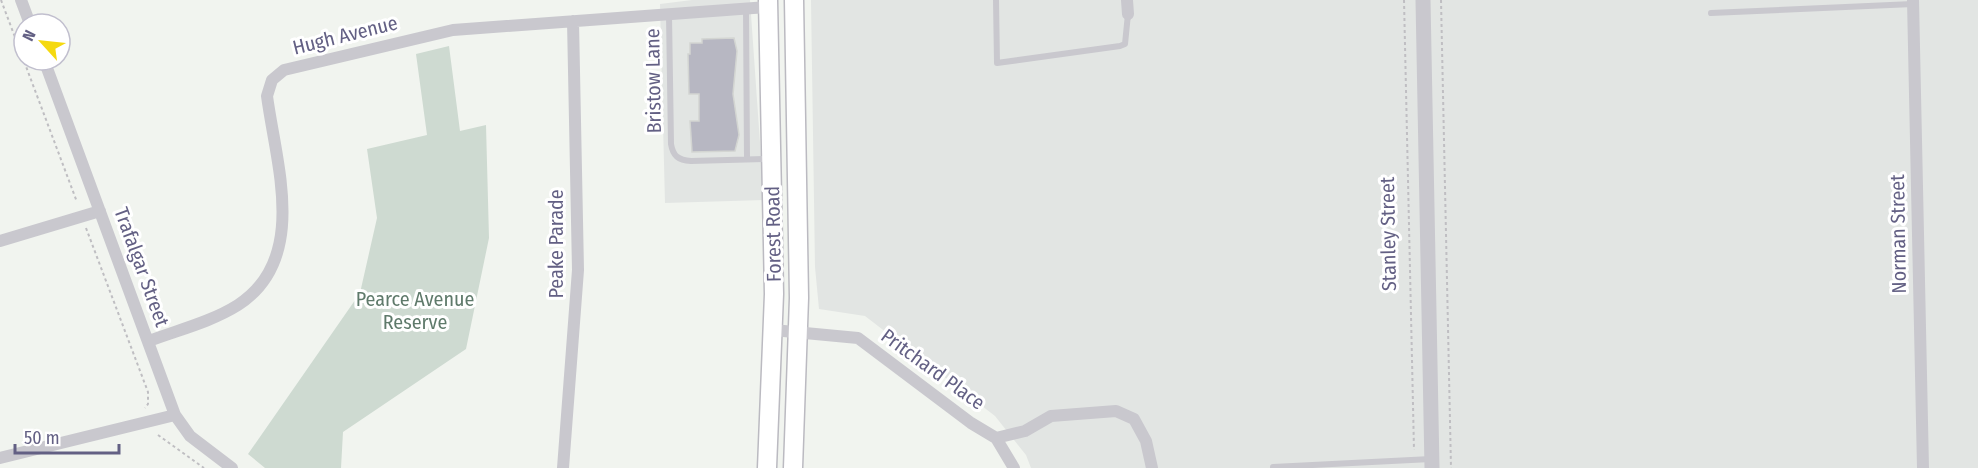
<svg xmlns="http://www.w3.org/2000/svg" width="1978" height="468" viewBox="0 0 1978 468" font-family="'Fira Sans Condensed',sans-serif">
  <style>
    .built { fill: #e2e5e3 }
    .green { fill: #cedad1 }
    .building { fill: #b7b7c2; stroke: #d3d5d2; stroke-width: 1.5 }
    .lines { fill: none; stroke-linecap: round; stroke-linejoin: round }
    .primary-casing { stroke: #bbbac1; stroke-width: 21 }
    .path { stroke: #bfbec2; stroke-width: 2; stroke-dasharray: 3 3; stroke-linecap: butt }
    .service { stroke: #c9c8ce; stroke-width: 6 }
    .minor { stroke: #c9c8ce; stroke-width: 12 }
    .tertiary { stroke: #c9c8ce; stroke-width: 15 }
    .primary { stroke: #fff; stroke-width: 18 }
    .labels { text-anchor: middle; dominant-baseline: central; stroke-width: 6; stroke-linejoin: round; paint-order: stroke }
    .street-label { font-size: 20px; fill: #636084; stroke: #fff }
    .park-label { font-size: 20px; fill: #5f7a6b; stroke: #fff }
  </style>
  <rect width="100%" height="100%" fill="#f1f4ef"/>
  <path class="built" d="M692,0H750L764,200L665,203L660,4Z
    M811,0H1978V468H1031L1026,455L995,416L865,316L819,309L815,267Z"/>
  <path class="green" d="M449,46L460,131L486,125L489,238L466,349L343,432L341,468H265L248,454L360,293L377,218L367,149L427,135L416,54Z"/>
  <path class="building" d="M734,38L737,51L733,94L739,135L735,151L692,152L690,121H699V94H689L688,54H690V43H702V39Z"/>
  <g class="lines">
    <defs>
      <path id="primary" d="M767,468L774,294L768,0
        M793,468L799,298L794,0"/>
    </defs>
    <use href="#primary" class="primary-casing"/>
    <path class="path" d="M1,0L77,202
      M1404,0L1414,450
      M1441,0L1451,468
      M86,228L148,392V404L145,408
      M158,435L204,468"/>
    <path class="service" d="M996,0L997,63L1120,46L1125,44L1128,14
      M746,9L747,159
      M1711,13L1913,4
      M669,15L671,144C673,156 678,160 691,161L768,159
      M1273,467L1431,459"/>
    <path class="minor" d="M21,0L30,24
      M1127,0L1128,14
      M1913,0L1923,468
      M44,60L175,415L190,436L232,468
      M0,241L100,211
      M773,330L858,338L971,423L996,438L1014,468
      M149,341C178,330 211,322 238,305C309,259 276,164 267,96L272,80L284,70L453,30L768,7
      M996,438L1025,431L1051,416L1116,411L1134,419L1146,441L1152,468
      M0,458L175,415
      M563,468L578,270L573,21"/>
    <path class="tertiary" d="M1423,0L1432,468"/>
    <use href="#primary" class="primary"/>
  </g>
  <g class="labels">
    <g class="street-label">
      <text transform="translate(345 35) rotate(-14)">Hugh Avenue</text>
      <text transform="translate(653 81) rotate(-91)">Bristow Lane</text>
      <text transform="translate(773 234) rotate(-91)">Forest Road</text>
      <text transform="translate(1388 234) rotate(-91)">Stanley Street</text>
      <text transform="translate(1898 234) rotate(-91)">Norman Street</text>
      <text transform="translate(556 244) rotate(-90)">Peake Parade</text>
      <text transform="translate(142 267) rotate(70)">Trafalgar Street</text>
      <text transform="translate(933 369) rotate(36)">Pritchard Place</text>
    </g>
    <g class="park-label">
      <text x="415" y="299">Pearce Avenue<tspan x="415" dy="23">Reserve</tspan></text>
    </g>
  </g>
  <g transform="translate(42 42) rotate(297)"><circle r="28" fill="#ffffff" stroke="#c1bfce" stroke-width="1.5"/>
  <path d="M0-4.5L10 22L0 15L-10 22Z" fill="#f5d90f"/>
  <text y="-9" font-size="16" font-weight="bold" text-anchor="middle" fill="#636084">N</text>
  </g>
  <path d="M15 444v9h104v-9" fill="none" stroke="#636084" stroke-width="3"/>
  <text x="24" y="444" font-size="18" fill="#636084" stroke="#ffffff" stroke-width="4.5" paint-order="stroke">50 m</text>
</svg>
